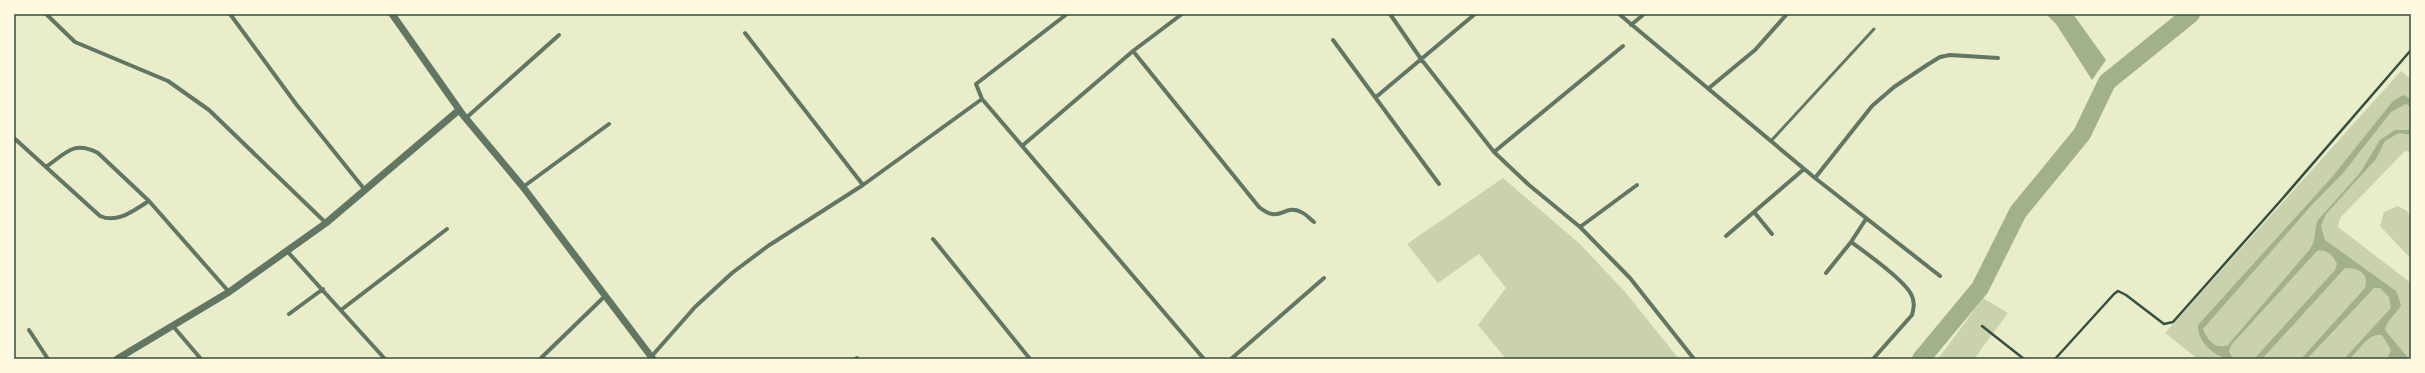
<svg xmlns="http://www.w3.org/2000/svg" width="2425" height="373" viewBox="0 0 2425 373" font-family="Lato,sans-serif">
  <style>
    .green { fill: #cad2ad }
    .water { fill: #a3b18a }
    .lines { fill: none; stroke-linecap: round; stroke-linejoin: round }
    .canal { stroke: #a3b18a; stroke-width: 18 }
    .path { stroke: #344e41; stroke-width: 2.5 }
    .service { stroke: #617663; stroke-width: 3 }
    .minor { stroke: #617663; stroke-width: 4 }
    .tertiary { stroke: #617663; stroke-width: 7 }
    .neatline { fill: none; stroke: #344e41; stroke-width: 1.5 }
  </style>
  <rect width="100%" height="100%" fill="#e9edc9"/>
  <path class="green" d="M2401,71L2411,79V152L2405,151L2340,218L2338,227L2411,283V359H2198L2165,333Z
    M1503,178L1580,244L1626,293L1679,359H1506L1478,325L1506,288L1479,254L1438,283L1407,244Z
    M2398,206L2407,211L2411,220V259L2380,226L2384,212Z
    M1983,298L2008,313L1974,359H1938Z"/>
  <path class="water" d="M2046,14H2073L2106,60L2092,80L2056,24Z
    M2403,95L2411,99V107L2406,104L2391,112L2344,172L2311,206L2203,329C2207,340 2216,350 2228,345L2310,249C2317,239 2313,231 2318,220L2360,173L2380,140L2395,130H2411V135L2399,133L2385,141L2376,159L2326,214L2321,226L2325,240L2396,291L2401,305C2396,315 2387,319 2385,330L2409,359H2387L2391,350L2382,335C2368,333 2360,349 2350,359H2344L2391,308L2389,297L2380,288H2374L2307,359H2301L2365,288C2369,273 2359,268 2345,268L2262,359H2254L2335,270L2337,264C2333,255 2327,249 2317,251L2232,344L2229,351L2233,359C2216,359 2197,342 2198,325L2332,177L2393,101Z"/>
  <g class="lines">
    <path class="canal" d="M1921,359L1980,288L2018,212L2082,134L2107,82L2191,14"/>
    <path class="path" d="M1982,326L2024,359
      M2055,359L2114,294L2118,291L2126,295L2164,324L2173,322L2283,198L2411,50"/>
    <path class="service" d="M1771,141L1874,29"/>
    <path class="minor" d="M46,14L75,42L168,81L209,110L326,223
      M230,14L296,104L365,190
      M1390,14L1421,59L1494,152L1529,185L1580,227L1630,278L1694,359
      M1619,14L1815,178L1940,276
      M1631,25L1644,14
      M745,33L863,185
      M1333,40L1439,184
      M1133,51L1259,207C1281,225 1283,203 1301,212C1306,214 1310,219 1314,222
      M1709,88L1755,50L1787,14
      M1376,97L1475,14
      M982,99L1204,359
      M466,118L559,35
      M14,138L100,216C118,224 134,210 149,201L229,292
      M1022,146L1133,51L1182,14
      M1494,152L1623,46
      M46,167C66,153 74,140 98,153L149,201
      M1815,178L1872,106L1894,87L1927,65L1940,57L1950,55L1998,58
      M523,187L609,124
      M1754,212L1772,234
      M1580,227L1637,185
      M1726,236L1804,169
      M933,239L1030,359
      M1851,242C1865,252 1903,279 1911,294C1915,301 1914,307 1912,315L1873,359
      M287,251L385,359
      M1826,273L1851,242L1866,219
      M341,310L447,229
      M289,314L323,289
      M172,325L201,359
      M29,330L48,359
      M651,357L695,307L732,273L768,246L863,185L982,99L976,84L1067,14
      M540,359L605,296
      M855,359L857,358
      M1231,359L1324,278"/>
    <path class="tertiary" d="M392,14L463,115L523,187L653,359
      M117,359L229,292L326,223L459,110"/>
  </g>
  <rect width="2425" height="373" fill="none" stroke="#fefae0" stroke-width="30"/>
  <rect x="15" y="15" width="2395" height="343" class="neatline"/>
</svg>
